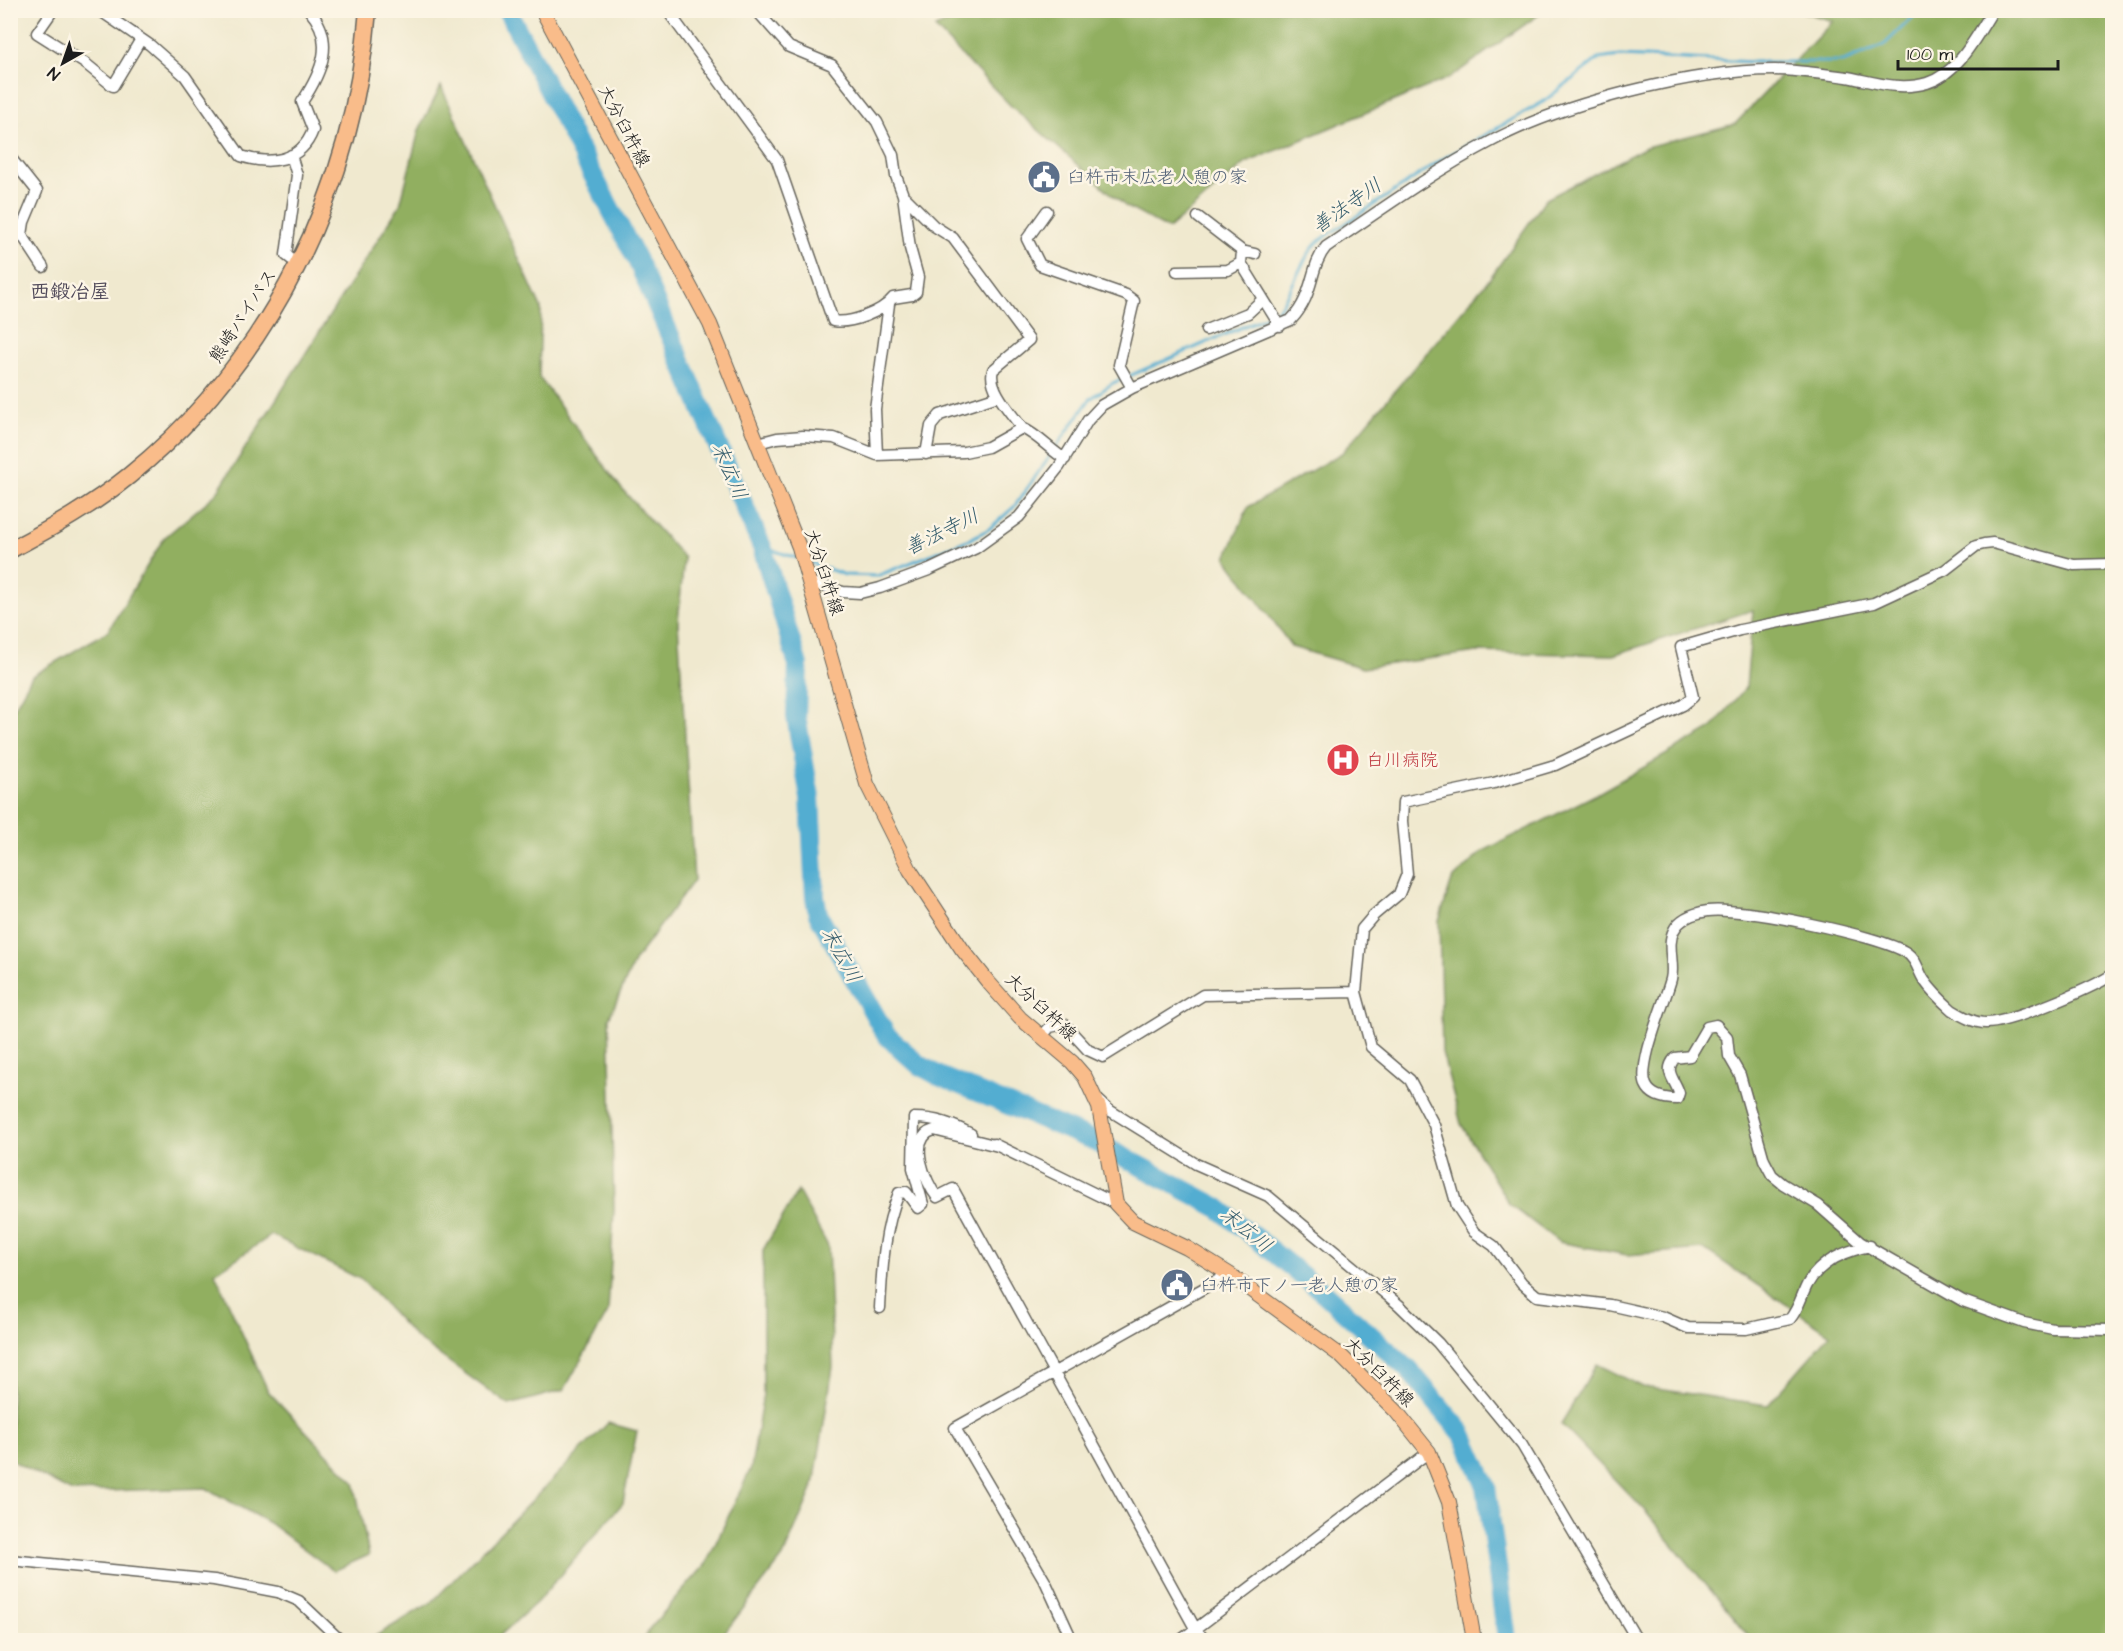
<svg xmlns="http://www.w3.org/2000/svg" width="2123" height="1651" viewBox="0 0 2123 1651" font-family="'Architects Daughter','Klee One',sans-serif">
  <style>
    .forest { fill: #91af61; stroke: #56663e; stroke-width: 1.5 }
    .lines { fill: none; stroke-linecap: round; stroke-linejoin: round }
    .stream { stroke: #53add1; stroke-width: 3 }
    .river { stroke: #53add1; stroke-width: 20 }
    .minor-casing { stroke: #66645b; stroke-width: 13 }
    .major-casing { stroke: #66645b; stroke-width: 16 }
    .highway-casing { stroke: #66645b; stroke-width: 19 }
    .minor { stroke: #fff; stroke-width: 10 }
    .major { stroke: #f9bc8a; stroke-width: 14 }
    .highway { stroke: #f9bc8a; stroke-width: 16 }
    .labels { text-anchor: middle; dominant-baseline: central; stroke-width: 5; stroke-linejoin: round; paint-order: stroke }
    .street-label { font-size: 18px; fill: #1c1c1c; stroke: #fcf5e5 }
    .service-label { font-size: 18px; fill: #4e5e75; stroke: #fcf5e5; text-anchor: start }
    .health-label { font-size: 18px; fill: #be3a42; stroke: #fcf5e5; text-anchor: start }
    .water-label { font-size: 20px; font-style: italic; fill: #355d6d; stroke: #fcf5e5 }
    .neighbourhood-label { font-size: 20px; font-weight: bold; fill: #514a5a; stroke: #fcf5e5 }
  </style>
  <rect width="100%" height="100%" fill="#fcf5e5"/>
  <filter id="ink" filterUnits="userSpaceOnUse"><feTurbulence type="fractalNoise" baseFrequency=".0167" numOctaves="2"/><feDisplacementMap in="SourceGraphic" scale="12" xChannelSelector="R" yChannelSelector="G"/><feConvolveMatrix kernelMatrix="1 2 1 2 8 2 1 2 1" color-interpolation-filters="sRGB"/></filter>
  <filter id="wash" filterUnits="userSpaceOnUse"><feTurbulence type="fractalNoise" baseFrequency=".008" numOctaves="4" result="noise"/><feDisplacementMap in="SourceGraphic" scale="24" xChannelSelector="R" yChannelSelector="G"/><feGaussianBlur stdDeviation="1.35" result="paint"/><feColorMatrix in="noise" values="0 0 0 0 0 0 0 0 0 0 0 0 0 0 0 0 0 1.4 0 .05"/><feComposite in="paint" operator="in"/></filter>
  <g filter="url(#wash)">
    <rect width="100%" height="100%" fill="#f0e9cf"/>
    <path class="forest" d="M978,10H1544V11L1451,77L1246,163L1168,229L1125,206L1011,106L935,28Z
      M1800,11H2112V1640H1752L1644,1510L1561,1424L1597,1364L1643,1387L1768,1405L1830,1334L1704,1249L1627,1255L1559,1242L1509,1204L1461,1124L1442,1052L1439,921L1452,880L1483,851L1595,795L1711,729L1746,687L1753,610L1613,655L1477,652L1363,668L1292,647L1226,558L1248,507L1342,453L1490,278L1546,199L1646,147L1735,124L1833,21Z
      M441,86L541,308L539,377L621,488L684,558L678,622L694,880L635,960L609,1018L614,1210L608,1312L564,1390L509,1405L416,1338L362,1280L272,1235L215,1273L268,1391L354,1482L369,1555L334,1571L269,1523L206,1488L72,1492L11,1460V714L32,676L108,631L164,538L216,494L400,205L419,130Z
      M798,1191L828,1246L833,1367L814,1485L783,1557L719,1640H644L650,1628L706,1564L751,1468L763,1394V1250Z
      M608,1423L637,1431L623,1503L537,1602L495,1640H369L432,1602Z"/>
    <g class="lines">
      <path class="stream" d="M1276,312C1293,292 1302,256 1319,241L1443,159L1543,102L1598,59L1620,56L1755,62H1843L1884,45L1920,10
        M762,547L797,558
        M809,562L845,575L877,576L970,539L989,529L1014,507L1090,399L1113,383L1270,315"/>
      <path class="river" d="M507,10L638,262L762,547L798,665L796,716L810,798L815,897L818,914L886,1035L918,1064L939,1076L1090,1139L1217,1207L1325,1294L1409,1370L1463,1434L1486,1486L1507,1640"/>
    </g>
  </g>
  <g filter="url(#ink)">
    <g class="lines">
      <defs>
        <path id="minor" d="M53,10L37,33L86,64L113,86L141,39
          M99,10L150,45L185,76L241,156C268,165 301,163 313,130L302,102C322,72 336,40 309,10
          M667,10L777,160L833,321C851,324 882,312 893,298L912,295L916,292L918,277L910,248L903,195L896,176L893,155L877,122L832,65L789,47L756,10
          M291,155L297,175L286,255L299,265
          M10,157L37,191L24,222L22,235L43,267
          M903,195L934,226L953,238L1029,340L993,370C987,388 1012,414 1022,428
          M1047,211L1027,239L1040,265L1126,295L1134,301L1119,365L1132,388
          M1198,217L1242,251L1255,254
          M1242,251L1241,263L1280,326
          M1177,271L1228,270L1241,263
          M1206,330L1248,313L1262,300
          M758,443L777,438L803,436L834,438L877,455L964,452L988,447L1022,428C1038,435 1050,450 1065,459
          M926,454L931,426L940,415L998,396
          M877,455L875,409L889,304
          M809,582L843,592L860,593L880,588L929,570L976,548L1019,517L1059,467L1088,420L1102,405L1132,388L1291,320C1315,295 1309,267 1326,247C1379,211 1433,172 1490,142C1562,103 1693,70 1775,70C1798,70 1824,74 1847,77C1874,82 1900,91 1927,83C1958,74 1977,35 1993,10
          M2112,975C2090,989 2011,1023 1986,1023C1974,1023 1962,1016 1952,1010C1943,1002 1931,990 1924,980C1918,971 1917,960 1907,953C1882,936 1739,906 1708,911C1695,913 1680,918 1674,930C1666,945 1675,964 1671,979C1665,1002 1637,1065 1646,1085C1651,1096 1665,1099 1677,1099L1679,1093C1675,1079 1663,1072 1675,1058L1690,1056L1707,1027L1716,1025L1727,1037L1729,1056L1740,1075L1764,1160L1772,1175L1783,1184L1818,1205L1860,1242L1963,1301L2024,1323L2053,1329L2112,1330
          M1042,1036L1050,1027L1064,1024L1088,1050L1103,1057L1203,995L1356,992
          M1096,1098L1109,1110L1196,1164L1268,1196L1399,1305L1438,1343L1522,1445L1637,1640
          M994,1144L1116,1204
          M998,1146L934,1130C906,1138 926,1183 937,1197L953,1189L1196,1630L1205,1640
          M1870,1246C1844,1251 1820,1261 1807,1285C1801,1297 1799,1308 1790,1319L1746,1329L1688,1328L1663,1317L1610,1305L1537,1296L1522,1283L1494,1246L1474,1232L1457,1206L1434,1125L1410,1080L1371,1047L1356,992L1362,929L1374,915L1399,894L1407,874L1402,821L1403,802L1494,783L1555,765L1683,705L1693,697L1681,647L1740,630L1874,603L1945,570L1976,546L1984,544L1993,543L2074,565L2112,564
          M880,1308C882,1269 884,1228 899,1193L906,1192L918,1208L923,1204L913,1168L914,1118C936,1118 952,1124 971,1134
          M10,1560L214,1580L278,1592L299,1601L340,1640
          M1072,1640L1046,1583L955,1428L1229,1274
          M1181,1640L1429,1452"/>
        <path id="major" d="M542,10L710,324L799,547L867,784L910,870L962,949L989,983L1020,1018L1072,1062L1085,1077L1099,1107L1116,1204L1133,1222L1187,1248L1229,1274L1341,1356L1396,1411L1429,1452L1449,1502L1474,1640"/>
        <path id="highway" d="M10,550C52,528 93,505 130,475C271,360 354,190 368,10"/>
      </defs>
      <use href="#minor" class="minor-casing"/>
      <use href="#major" class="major-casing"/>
      <use href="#highway" class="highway-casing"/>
      <use href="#minor" class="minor"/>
      <use href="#major" class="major"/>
      <use href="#highway" class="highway"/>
    </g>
  </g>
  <defs>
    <symbol id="civic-disc" viewBox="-11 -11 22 22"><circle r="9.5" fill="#5c6f8a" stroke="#fcf5e5"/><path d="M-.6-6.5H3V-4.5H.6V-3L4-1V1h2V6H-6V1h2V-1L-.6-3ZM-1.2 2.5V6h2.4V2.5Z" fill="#fff"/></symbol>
    <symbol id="hospital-disc" viewBox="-11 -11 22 22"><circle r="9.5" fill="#e0444e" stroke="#fcf5e5"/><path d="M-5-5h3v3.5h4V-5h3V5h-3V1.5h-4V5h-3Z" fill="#fff"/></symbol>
  </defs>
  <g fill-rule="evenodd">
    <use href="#civic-disc" x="1025" y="158" width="38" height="38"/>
    <use href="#hospital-disc" x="1324" y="741" width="38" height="38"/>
    <use href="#civic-disc" x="1158" y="1266" width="38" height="38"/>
  </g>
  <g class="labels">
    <g class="street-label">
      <text transform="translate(624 126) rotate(62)">大分臼杵線</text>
      <text transform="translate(243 316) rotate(-57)">熊崎バイパス</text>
      <text transform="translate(824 572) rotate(72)">大分臼杵線</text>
      <text transform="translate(1041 1007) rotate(43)">大分臼杵線</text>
      <text transform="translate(1379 1372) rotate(45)">大分臼杵線</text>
    </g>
    <g class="service-label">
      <text x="1067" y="177">臼杵市末広老人憩の家</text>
      <text x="1200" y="1285">臼杵市下ノ一老人憩の家</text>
    </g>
    <g class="health-label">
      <text x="1366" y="760">白川病院</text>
    </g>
    <g class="water-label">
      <text transform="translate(1347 206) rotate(-35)">善法寺川</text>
      <text transform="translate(729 471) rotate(67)">末広川</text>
      <text transform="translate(942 532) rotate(-26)">善法寺川</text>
      <text transform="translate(841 955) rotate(61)">末広川</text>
      <text transform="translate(1246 1230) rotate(39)">末広川</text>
    </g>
    <g class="neighbourhood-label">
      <text x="70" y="292">西鍛冶屋</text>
    </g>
  </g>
  <rect width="2123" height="1651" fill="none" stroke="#fcf5e5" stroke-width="36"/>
  <g transform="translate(63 63) rotate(220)" stroke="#fcf5e5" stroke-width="4.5" paint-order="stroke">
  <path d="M0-4.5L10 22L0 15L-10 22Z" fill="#1c1c1c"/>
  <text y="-9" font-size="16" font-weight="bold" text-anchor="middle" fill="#1c1c1c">N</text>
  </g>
  <path d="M1898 60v9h160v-9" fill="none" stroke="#1c1c1c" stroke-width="3"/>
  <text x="1907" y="60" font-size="18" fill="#1c1c1c" stroke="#fcf5e5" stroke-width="4.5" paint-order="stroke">100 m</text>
</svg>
